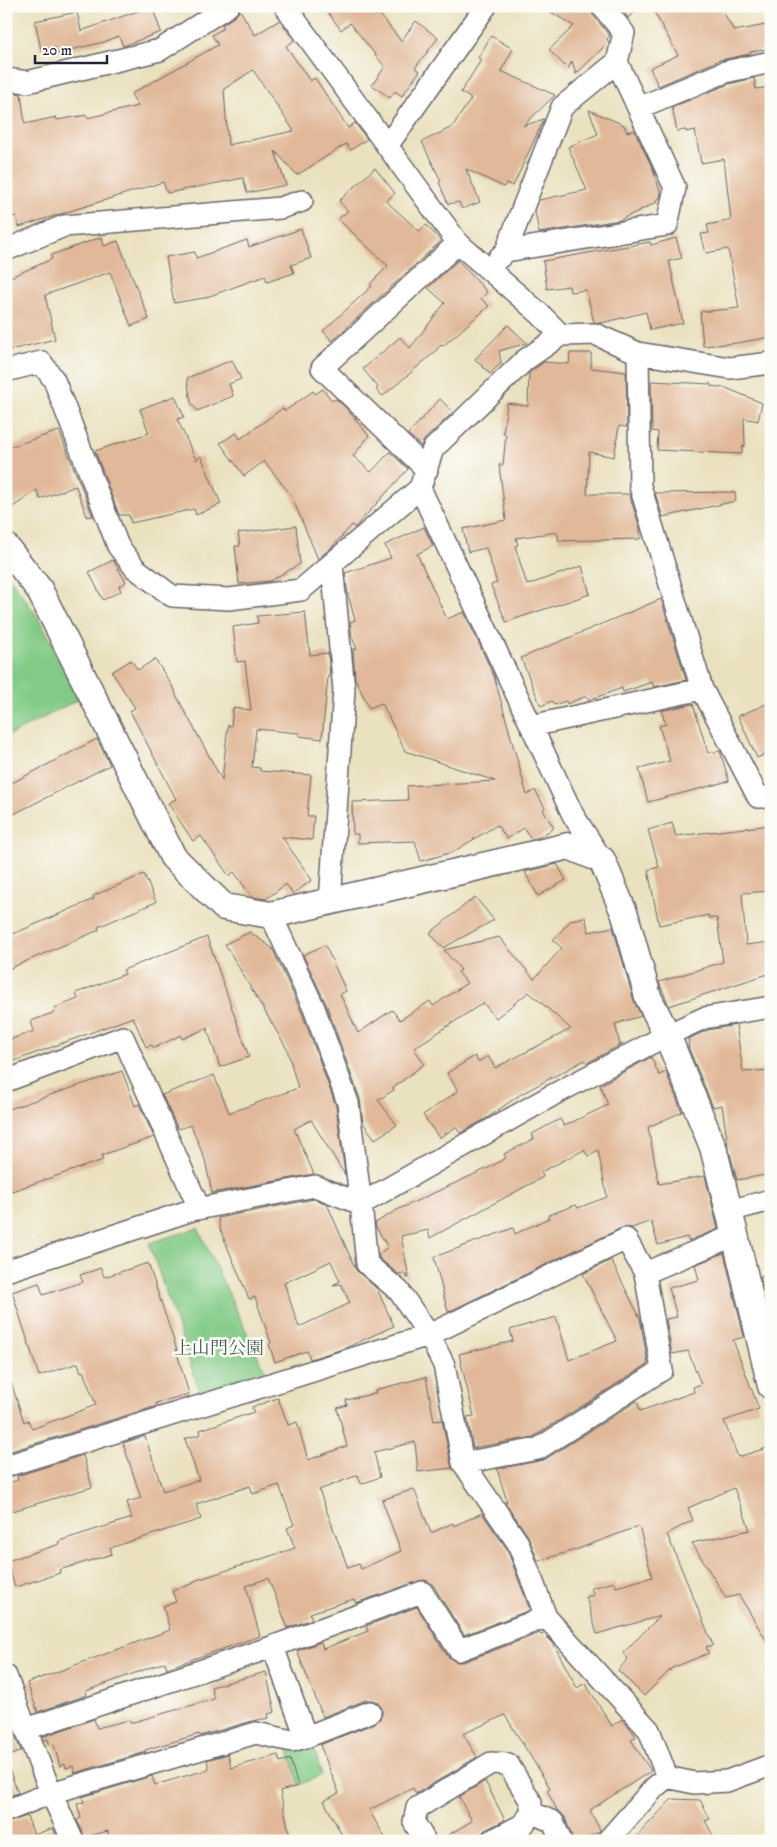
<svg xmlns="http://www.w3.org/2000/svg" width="777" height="1847" viewBox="0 0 777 1847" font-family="'IM FELL DW Pica','Noto Serif JP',serif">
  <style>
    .green { fill: #82ca86; stroke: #527660 }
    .building { fill: #e1b99a; fill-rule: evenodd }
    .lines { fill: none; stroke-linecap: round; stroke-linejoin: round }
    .minor-casing { stroke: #686569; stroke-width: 24 }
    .tertiary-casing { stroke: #686569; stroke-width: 29 }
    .minor { stroke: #fff; stroke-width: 21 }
    .tertiary { stroke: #fff; stroke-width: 26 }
    .labels { text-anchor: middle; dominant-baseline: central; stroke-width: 5; stroke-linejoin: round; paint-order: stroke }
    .park-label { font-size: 18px; fill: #445d55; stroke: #fdfcf7 }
  </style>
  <rect width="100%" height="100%" fill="#fdfcf7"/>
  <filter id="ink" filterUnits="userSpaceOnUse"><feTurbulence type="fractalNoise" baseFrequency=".02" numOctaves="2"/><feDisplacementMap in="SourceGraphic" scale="10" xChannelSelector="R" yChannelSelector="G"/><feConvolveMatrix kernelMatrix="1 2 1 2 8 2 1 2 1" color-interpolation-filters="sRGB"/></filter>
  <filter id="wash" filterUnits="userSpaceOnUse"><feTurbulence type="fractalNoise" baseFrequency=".0096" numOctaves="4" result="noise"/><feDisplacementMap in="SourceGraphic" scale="20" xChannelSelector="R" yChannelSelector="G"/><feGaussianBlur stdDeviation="1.12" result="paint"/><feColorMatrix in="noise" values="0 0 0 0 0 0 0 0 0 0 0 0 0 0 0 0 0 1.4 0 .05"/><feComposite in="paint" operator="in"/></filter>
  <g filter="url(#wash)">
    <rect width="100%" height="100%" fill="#eae1bf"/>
    <path class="green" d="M6,572L35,613L83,697L6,737Z
      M198,1228L262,1365L267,1374L200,1392L149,1243Z
      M307,1726L322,1775L299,1785L284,1733Z"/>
    <g id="blocks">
      <path class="building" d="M152,6L161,32L123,46L119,36L104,42L57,53L55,47L41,50L35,21L77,12L81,31Z
        M323,6H373L401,41L416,21L438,38L415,68L420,71L402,96L395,91L390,98L372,85L385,67L350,23L341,30Z
        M541,6H590L592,14L610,36L607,39L609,42L576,74L572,61L568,69L549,50L574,26Z
        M618,6H641L628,18Z
        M651,6H720L734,31L771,24V48L750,52V54L720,60L658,86L650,68L678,55Z
        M240,10L255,35L280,20L294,41L286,46L310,81L315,78L348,128L355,123L367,139L351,150L346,144L297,175L275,151L286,185L247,193L243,178L167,193L163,182L19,227L16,216L12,217L6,197V92L21,94L25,124L56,117L57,120L87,115V118L138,106L131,94L218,45L212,35L224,28L222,25L235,16ZM253,70L294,131L228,145L224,89Z
        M491,36L513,49L501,71L555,95L523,126L544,119L513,186L506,183L504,187L466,169L480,202L462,209L459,202L448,204L439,182L441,181L422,142L452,127L471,99L461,92L481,60L478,58Z
        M754,78L756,89L771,87V285L764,286L771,337L737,343L703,346L700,312L739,308L728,249L706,253L701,234L709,233L707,225L731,220L724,159L701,163L695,130L686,132V130L677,131L672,107L729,84Z
        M589,110L624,125L627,132L634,130L652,167L661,194L660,198L656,200L657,202L620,220L539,233L535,211L539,200L587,190L568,147L598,134Z
        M375,168L395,193L386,201L419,231L426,225L441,241L332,341L323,331L372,286L370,284L388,266L338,219L348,211L339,201Z
        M301,229L311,258L291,265L294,273L267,282L265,276L204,298L174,303L166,257L195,252L196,258L247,240L249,247Z
        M102,237L104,246L118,241L149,319L131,326L110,272L45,295L55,339L6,351V279L52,259L51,255Z
        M676,238L682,258L669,261L683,323L650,330L646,312L602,323L594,322L586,290L570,292L569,286L547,289L543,261L650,242L651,245Z
        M458,260L487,292L481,299L489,306L443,346L441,344L435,352L383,396L376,390L378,387L363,369L400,337L410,348L445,303L428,288Z
        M508,325L527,343L499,351L501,363L490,374L475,359Z
        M570,353H591V368L626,372L627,427L619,426L614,457L589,452L587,494H629L640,527V539L559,541L557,532L516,538L518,545L515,546L527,585L582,566L590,594L506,622L491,585L497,583L486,548L468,552L463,529L506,520L499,465H503L506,434H503L507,403L528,406L529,373L544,362L569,364Z
        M232,360L241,379L229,384L233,396L197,411L191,402L187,378Z
        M651,381L711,384L710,386L726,388L762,403L758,421L744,418L745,446L742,447V454L657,450L658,432L652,431Z
        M323,389L332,401L336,399L345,407L369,436L353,456L371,472L390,452L408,469L358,524L355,528L352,525L333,546L318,559L291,495L264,461L244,476L220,443L236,433L240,439L283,408L285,411L313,391L315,394Z
        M175,396L184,417L177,419L196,460L201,456L221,504L196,515L194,509L131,523L129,515H119L95,451L149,433L140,409Z
        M440,399L453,412L424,440L421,446L408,434Z
        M59,431L93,516L87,517L76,486L40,499L37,490L6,512V448Z
        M735,492L736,501L663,517L655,493Z
        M296,526L300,564L270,581L239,584L235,546H240L238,533Z
        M424,527L433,546L417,554L447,619L464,612L494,676L527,795L535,790L545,808L543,810L554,828L540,837L531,839L524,828L507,839L497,825L453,852L421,861L415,841L358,843V834H353L352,802L408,800L407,786L495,781L405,751L382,703L369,708L355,678L353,649H357L352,637L350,622L355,620L348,595L345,573L391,558L385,545Z
        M113,560L126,582L119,586L121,591L103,600L89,572Z
        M661,599L686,680L654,687L652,682L623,692L622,688L589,700L587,696L567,704L566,701L554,705L552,701L541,706L521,658Z
        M305,612L310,655L328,653L330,676H328L322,739L299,736V733L256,729L252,767L260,768V771L311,775L307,816H314L312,840L282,837L312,880L293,894L286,884L266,899L252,897L234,872L229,876L201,836L193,841L168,803L176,799L130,711L135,708L112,672L131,660L138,670L155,659L176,692L175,693L222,780L228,725L231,726L233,708L251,710L245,661L237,662L233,627L258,623L257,616Z
        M771,702V752L757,758L738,716Z
        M693,704L708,753L720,751L729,781L648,802L639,769L670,761L659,726L666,724L661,711Z
        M97,739L110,765L6,818V786Z
        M672,823L676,836L771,825V891L742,893L746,945L771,942V973L669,1006L659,982L723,962L717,918H709V915L659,925L648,870L659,867L648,830Z
        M557,864L566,880L538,896L525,872Z
        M144,874L156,902L98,927L99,930L6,970V937L94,899L93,896Z
        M475,897L494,920L443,948L430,933Z
        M585,917L589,932L613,927L634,1001L641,1016L615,1024L620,1045L622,1044L587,1063L585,1060L521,1094L487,1118L460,1133L456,1127L439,1138L423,1115L458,1091L447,1073L475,1056L478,1062L488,1056L495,1068L571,1029L529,992L496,1018L483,1003L414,1048L424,1064L393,1088L394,1090L378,1100L397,1125L375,1139L363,1123L360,1099L326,1004L303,955L325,945L346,991L340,994L358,1033L392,1010L400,1020L430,1001L433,1006L467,983L458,972L461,970L444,950L499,937L534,979L562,948L553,940L571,920Z
        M250,932L272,948L302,1013L336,1106L345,1175L311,1120L294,1129L314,1174L212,1193L205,1160L191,1125L178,1129L162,1095L214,1075L229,1113L298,1088L287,1049L225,944Z
        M207,937L249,1057L220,1067L207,1028L182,1039L181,1035L154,1048L152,1045L146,1047L133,1017L6,1064V1041L34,1031L31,1021L55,1012L54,1008L78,999L76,993L125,974L123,970Z
        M736,1025L743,1072L771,1070V1174L737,1180L728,1146L722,1105L713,1107L689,1049L688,1039L708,1030Z
        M651,1057L659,1075L666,1072L682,1112L648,1127L659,1184L705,1176L718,1229L688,1241L687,1237L658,1245L651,1221L632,1228L627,1227L621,1228L448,1312L434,1257L513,1228L515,1234L549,1218L548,1215L576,1205L578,1208L607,1197L598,1150L588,1156L584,1150L541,1172L543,1177L430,1238L428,1230L401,1236L409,1278H407L404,1273L398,1274L379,1258V1254L388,1247L376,1227L375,1223L397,1210L490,1167L506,1158L504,1154L534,1139L532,1134L560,1119L564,1126L608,1105L600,1085Z
        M122,1071L135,1106L139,1104L154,1137L102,1155L103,1160L6,1193V1110Z
        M314,1199L327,1204L356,1270L377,1289L394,1326L343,1349L310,1359L307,1351L275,1362L269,1344L271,1343L255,1297L249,1299L220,1229L218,1218ZM331,1261L340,1281L333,1285L341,1284L350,1303L299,1327L284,1283Z
        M724,1253L744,1337L733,1340L759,1409L724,1421L738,1457L767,1448L771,1458V1648L739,1595L726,1598L692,1543L750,1530L734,1488L688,1508L693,1520L667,1534L713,1645L706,1647L709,1653L672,1668L644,1696L618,1670L628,1659L623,1653L660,1616L597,1634L586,1597L594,1595L591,1588L614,1582L616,1587L652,1577L639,1526L578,1549L538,1561L528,1536L505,1502L507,1501L497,1469L544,1460L637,1401L640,1411L694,1392L693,1387L701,1384L688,1351L672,1354L666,1319L677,1317L669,1288L699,1280L695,1265Z
        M611,1260L640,1318L648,1364L533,1437L473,1448L467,1417L474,1416L459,1354L513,1341L510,1330L543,1320V1321L556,1317L569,1360L617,1341L583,1274Z
        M148,1263L177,1350H176L189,1394L156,1403L157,1406L8,1452L6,1447V1380L10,1379L24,1422L28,1420L32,1429L96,1405L83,1371L81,1372L78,1363L39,1376L12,1292L39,1283L43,1295L83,1282L80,1275L101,1268L104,1277Z
        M771,1275V1320L760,1277Z
        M426,1377L434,1421L442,1420L452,1468L418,1472L415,1442L374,1452L380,1477L361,1484L358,1475L319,1490L348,1568L359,1564L361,1569L401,1551L382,1500L414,1489L431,1533L453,1523L454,1526L482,1513L507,1549L530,1610L464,1635L433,1585L428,1581L423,1580L356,1603L354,1599L310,1613L312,1619L288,1628L268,1578L246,1586L260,1636L167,1668L165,1662L86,1691L87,1695L38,1712L27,1683L170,1630L163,1606L176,1602L172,1591L194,1583V1581L295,1548L287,1528L294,1525L279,1485L253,1494L250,1486L196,1504L201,1519L110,1548L112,1554L59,1570L60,1573L15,1587L7,1561L60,1544L59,1541L132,1518L127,1502L141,1498L123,1443L145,1436L163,1491L199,1480L185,1439L201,1434L200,1430L254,1412L252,1407L278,1398L288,1425L297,1422L308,1460L347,1446L337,1408L347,1405L346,1400L376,1393L375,1390Z
        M83,1455L92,1487L6,1513V1484L18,1480L17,1476Z
        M417,1607L448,1657L457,1662H463L540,1633L541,1635L544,1634L553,1643L577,1688L585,1683L612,1726L622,1719L630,1728L636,1737L631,1740L651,1771L590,1810L600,1830L598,1832L580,1841H573L565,1817L557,1810L547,1790L550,1788L505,1715L463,1734L477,1757L416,1794L413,1788L369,1810L387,1841H345L324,1801L339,1793L320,1745L375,1723L379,1720L382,1714V1708L377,1702L372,1700H366L323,1717L297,1651L321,1642L323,1649L368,1631L366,1626Z
        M266,1672L275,1712L268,1714L269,1718L252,1721L200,1736L199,1734L145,1750L146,1752L75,1773L73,1766L66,1768L65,1764L60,1766L54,1745L50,1746L48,1739L44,1740L42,1737L94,1719L97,1728L129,1720L130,1723L214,1699L211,1687Z
        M12,1728L21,1751L6,1758V1731Z
        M228,1754L231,1768L278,1755L280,1762L290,1759L298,1786L280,1791L291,1841H109L108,1831L85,1837L77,1820L81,1818L77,1804L84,1802L82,1797L152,1776L155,1785L209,1769L207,1760Z
        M8,1766L18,1793L6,1797V1767Z
        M485,1781L505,1820L485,1830L480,1835L479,1841H438L472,1821L459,1797Z
        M672,1799L700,1800L710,1819L705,1821L716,1841H632Z
        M27,1816L34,1835L53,1828L59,1841H6V1823Z"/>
    </g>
  </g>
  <g filter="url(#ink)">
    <use href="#blocks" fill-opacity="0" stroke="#686569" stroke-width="1"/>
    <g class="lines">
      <defs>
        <path id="minor" d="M285,6L458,243L539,313L561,335
          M6,79L27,82L160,50L228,6
          M638,108L725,72L771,62
          M387,146L486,6
          M6,250L64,226L280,208L302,201
          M506,251L667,225L675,188L617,62
          M499,258L506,251L562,107L617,62L624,33L602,6
          M638,353L640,486L702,689L758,797H771
          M6,371L41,362L54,380L118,546L135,568L172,596L229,599L301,590L420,488L433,449L525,360L561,335L595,334L638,353L730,368L771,363
          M427,470L322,368L458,243
          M420,488L573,815L602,860
          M531,726L702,689
          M330,902L344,690L332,564
          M6,1081L123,1037L199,1208
          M729,1211L771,1200
          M6,1271L192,1210L315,1186L361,1204L348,1103L314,1008L271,915
          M463,1463L444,1365L429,1335L626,1239L645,1273
          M6,1466L429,1335L399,1291L367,1264L361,1204L551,1096L667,1035L704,1018L771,1007
          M546,1617L649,1730L667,1777
          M6,1676L26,1729L263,1650L422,1592L459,1650L546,1617L518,1543L463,1463L538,1449L662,1370L645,1273L735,1235
          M26,1729L51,1793L73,1841
          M306,1737L370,1712
          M667,1777L694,1783L727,1781L771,1765
          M6,1811L51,1793L256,1733L292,1741L306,1737L273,1647
          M531,1812L553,1822L561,1841
          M425,1841L414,1822L417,1808L491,1763L508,1764L531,1802V1812L524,1824L491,1841
          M607,1841L654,1788L667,1777"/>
        <path id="tertiary" d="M6,547L39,589L173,857L224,907L271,915L569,846L602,860L625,915L648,997L667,1035L713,1147L735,1235L771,1386"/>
      </defs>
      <use href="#minor" class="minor-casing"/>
      <use href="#tertiary" class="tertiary-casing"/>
      <use href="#minor" class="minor"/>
      <use href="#tertiary" class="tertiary"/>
    </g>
  </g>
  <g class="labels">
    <g class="park-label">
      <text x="219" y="1349">上山門公園</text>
    </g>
  </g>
  <rect width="777" height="1847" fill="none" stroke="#fdfcf7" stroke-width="25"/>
  <path d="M35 55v8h72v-8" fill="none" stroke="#22223b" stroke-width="2.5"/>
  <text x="42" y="55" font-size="15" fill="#22223b" stroke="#fdfcf7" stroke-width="4" paint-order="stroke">20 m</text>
</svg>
